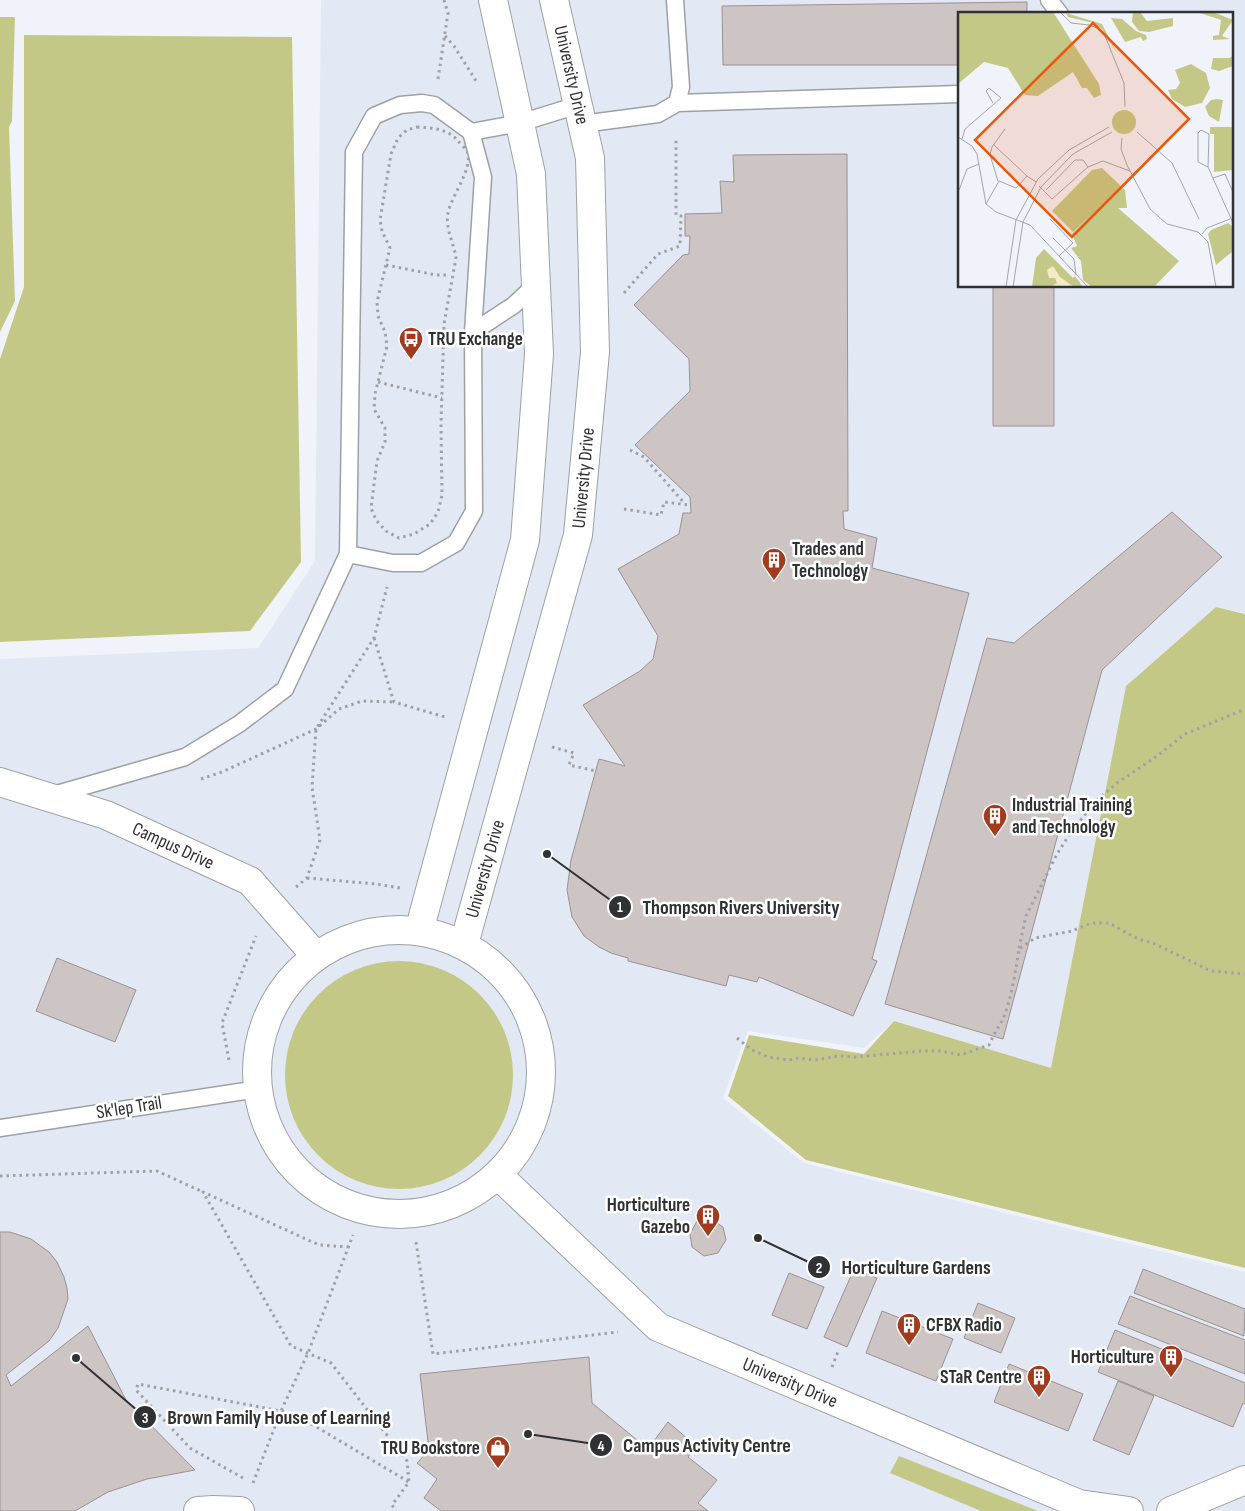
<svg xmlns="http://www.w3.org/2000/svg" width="1245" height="1511" viewBox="0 0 1245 1511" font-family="'Sofia Sans Condensed',sans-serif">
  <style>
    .built { fill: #e3e8f5; fill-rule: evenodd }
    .green { fill: #c4c887 }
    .building { fill: #cdc5c3; stroke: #9a9291 }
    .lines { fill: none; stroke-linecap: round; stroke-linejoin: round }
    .lane-casing { stroke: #9ea0a6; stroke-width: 19 }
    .street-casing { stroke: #9ea0a6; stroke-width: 30 }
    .path { stroke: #a0a1a6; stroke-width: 3; stroke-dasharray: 2.5 4; stroke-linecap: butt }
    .lane { stroke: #fff; stroke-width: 16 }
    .street { stroke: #fff; stroke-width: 28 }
    .labels { text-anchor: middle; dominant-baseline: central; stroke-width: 5; stroke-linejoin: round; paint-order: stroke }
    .street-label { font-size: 19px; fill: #303133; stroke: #fff }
    .poi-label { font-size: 19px; font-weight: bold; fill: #303133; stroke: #fff; text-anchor: start }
    .inset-road { fill: none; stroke: #a4a5aa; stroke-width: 1 }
    .view { fill: #e8590c; fill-opacity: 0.15; stroke: #e8590c; stroke-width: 2.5 }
    .inset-edge { fill: none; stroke: #303133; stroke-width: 2.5 }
    .leader { fill: none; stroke: #303133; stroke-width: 2 }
    .callout-dot { fill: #303133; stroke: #fff; stroke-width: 2 }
    .mark-label { font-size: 15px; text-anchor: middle; font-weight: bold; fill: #fff }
    .callout-label { font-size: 20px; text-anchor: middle; font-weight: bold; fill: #303133; stroke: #fff; stroke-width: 5; stroke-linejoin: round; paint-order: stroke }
  </style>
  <rect width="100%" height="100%" fill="#f1f3fa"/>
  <path class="built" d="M321,0H1245V613L1216,607L1126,686L1051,1069L894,1021L864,1048L748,1031L723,1098L804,1163L1245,1272V1511H0V659L258,648L315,561ZM959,14H1231V286H959Z"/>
  <path class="green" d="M0,17H15L12,121L9,127L15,301L0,332Z
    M24,35L292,37L301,562L250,631L0,642V359L24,287Z
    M1216,607L1245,614V1268L806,1160L728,1096L749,1035L864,1054L894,1021L1051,1068L1126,686Z
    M285 1075a114 114 0 1 1 228 0a114 114 0 1 1-228 0Z
    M899,1456L1038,1511H981L890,1473Z"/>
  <path class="building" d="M1027,2V14H959V65H723L722,6Z
    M847,154L848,511H843L844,529L877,538L872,568L969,593L872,959L877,961L853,1016L759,977L757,982L729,975L726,986L628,961V958L611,953L599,947L584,936L572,917L567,890L571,860L599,759L625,766L583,705L640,671L653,659L658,636L618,569L679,534L683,513H691L690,497L635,445L690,391L689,359L634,305L683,255L689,254L690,236H685V214L722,213L720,181L734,182L733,155Z
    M993,286H1054V426H993Z
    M1172,512L1222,557L1102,670L1003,1039L885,1004L987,638L1014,643Z
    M57,958L136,990L115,1042L36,1011Z
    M711,1219L723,1227L726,1240L718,1253L704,1256L692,1247L690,1234L697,1221Z
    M0,1232H10L31,1239L49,1252L57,1262L64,1277L67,1288L68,1299L58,1328L49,1341L6,1375L11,1386L88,1326L126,1400L195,1470L147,1479L108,1492L75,1511H0Z
    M854,1269L877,1278L847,1347L824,1337Z
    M1143,1269L1245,1309L1244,1336L1134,1293Z
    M789,1273L824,1287L807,1329L772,1315Z
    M1130,1296L1245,1340V1374L1118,1324Z
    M978,1303L1015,1318L1001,1353L964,1338Z
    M882,1311L953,1339L936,1381L866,1353Z
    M1115,1330L1245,1383V1404L1243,1403L1233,1427L1098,1372Z
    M589,1357L592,1403L648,1449L668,1422L696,1446L688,1457L717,1480L698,1503L708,1511H441L424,1498L437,1479L417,1463L429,1450L420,1374Z
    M1009,1364L1083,1394L1068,1431L994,1402Z
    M1118,1381L1154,1396L1129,1455L1093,1440Z"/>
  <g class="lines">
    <defs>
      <path id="lane" d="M1049,0L1060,14
        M677,103L959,94
        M582,124L658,114L677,103L681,87L675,0
        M471,132L520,123L578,105
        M473,332L514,305L536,284
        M50,796L185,757L239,724L285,689L348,554L354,152L374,116L400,105L422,103L434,105L471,132L483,177L473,332L474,511L456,543L421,563H393L348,554
        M0,1128L258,1089"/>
      <g id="street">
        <path id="s1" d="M0,782L106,815L250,881L316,956"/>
        <circle cx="399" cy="1072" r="142"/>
        <path d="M419,931L525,540L539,354L531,174L493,0"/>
        <path id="s2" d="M464,944L578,535L595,352L590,158L554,0"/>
        <path id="s3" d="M498,1175L658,1327L1079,1504L1129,1511"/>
        <path d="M198,1511L213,1510L240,1511"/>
        <path d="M1171,1511L1245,1480"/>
      </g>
    </defs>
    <use href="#lane" class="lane-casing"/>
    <use href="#street" class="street-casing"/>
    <path class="path" d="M445,36L454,46L478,84
      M438,79L448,13L444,0
      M417,127C432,128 448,128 459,142C461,144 465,148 467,151C474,168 451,196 448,213C445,229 454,243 456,258L444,324L441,425L442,495L438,512L430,524L414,534L399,538L386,531L376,520L371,508L377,461L385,442V428L374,409L375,394L387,346L385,332L378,316L377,302L390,248L382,231L380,220L391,154L398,138L407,130Z
      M386,265L436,275H450
      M624,293L658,254L680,246L681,216L676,215V138
      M378,382L442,398
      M630,450L644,457L685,504
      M624,509L661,515L664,502L690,505
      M374,638L394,702L445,717
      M552,747L574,753L569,765L596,771
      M201,779L222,772L316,729L339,709L362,701L394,702
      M307,878L376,884L400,888
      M296,887L307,878L320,840L312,787L316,729L374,638L387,587
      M1019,948L1026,916L1057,854L1071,832L1096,801L1117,783L1153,759L1185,734L1245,709
      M737,1038L752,1050L768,1057L789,1060L798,1058L815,1060L839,1056L855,1057L922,1051H941L961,1055L989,1045C993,1036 997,1029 1002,1021C1011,1002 1016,969 1019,949L1035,938L1072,931L1091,923H1109L1138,939L1153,943L1211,971L1245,974
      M229,1060L222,1023L256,936
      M0,1176L157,1171L203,1192
      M416,1242L433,1354L618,1332
      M349,1247L319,1245L203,1192L291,1346L331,1363L407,1461L409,1482L392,1505L396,1511
      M832,1367L839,1349
      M243,1478L190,1448L136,1390L138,1384L281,1411L303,1419L409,1482
      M253,1483L281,1411L308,1353L353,1235"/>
    <use href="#lane" class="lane"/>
    <use href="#street" class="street"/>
  </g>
  <defs>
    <symbol id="bus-pin" viewBox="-11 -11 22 30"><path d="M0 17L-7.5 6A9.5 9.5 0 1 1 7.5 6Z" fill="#a23a1d" stroke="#fff"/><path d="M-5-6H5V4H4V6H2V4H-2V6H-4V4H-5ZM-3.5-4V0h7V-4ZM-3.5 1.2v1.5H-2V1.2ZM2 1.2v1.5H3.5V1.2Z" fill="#fff"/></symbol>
    <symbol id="building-pin" viewBox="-11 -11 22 30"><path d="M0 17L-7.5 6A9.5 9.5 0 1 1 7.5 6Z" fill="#a23a1d" stroke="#fff"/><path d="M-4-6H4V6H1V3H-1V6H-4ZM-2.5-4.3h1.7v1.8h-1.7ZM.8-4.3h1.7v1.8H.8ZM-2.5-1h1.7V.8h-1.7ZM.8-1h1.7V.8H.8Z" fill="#fff"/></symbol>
    <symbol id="shop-pin" viewBox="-11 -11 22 30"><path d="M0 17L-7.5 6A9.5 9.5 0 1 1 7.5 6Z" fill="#a23a1d" stroke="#fff"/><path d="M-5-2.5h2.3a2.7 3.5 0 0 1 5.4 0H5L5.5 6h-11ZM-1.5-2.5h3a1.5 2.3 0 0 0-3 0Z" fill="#fff"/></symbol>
  </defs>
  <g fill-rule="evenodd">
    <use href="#bus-pin" x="397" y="325" width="28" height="38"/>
    <use href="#building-pin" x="760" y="546" width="28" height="38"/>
    <use href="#building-pin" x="981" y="802" width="28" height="38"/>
    <use href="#building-pin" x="694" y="1202" width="28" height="38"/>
    <use href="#building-pin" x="895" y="1311" width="28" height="38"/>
    <use href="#building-pin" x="1157" y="1343" width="28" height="38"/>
    <use href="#building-pin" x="1025" y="1363" width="28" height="38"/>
    <use href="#shop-pin" x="484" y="1434" width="28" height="38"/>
  </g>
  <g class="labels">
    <g class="street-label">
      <text transform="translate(571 75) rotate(77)">University Drive</text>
      <text stroke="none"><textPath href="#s2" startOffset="482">University Drive</textPath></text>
      <text stroke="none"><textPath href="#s1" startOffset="185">Campus Drive</textPath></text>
      <text stroke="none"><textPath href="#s2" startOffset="78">University Drive</textPath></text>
      <text transform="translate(129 1108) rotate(-9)">Sk'lep Trail</text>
      <text stroke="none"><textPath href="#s3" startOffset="364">University Drive</textPath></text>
    </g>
    <g class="poi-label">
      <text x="428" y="339">TRU Exchange</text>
      <text x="792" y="549">Trades and<tspan x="792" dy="22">Technology</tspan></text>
      <text x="1012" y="805">Industrial Training<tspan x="1012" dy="22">and Technology</tspan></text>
      <text x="690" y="1205" text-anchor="end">Horticulture<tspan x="690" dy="22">Gazebo</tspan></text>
      <text x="926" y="1325">CFBX Radio</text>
      <text x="1154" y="1357" text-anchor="end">Horticulture</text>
      <text x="1022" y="1377" text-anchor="end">STaR Centre</text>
      <text x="480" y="1448" text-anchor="end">TRU Bookstore</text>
    </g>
  </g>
  <g transform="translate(958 12)">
    <rect width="275" height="275" fill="#f1f3fa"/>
    <path d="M0,0H95L141,72L143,83L136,86L129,76H124L115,60L80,84L67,83L50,56L26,50L0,72ZM175,0H182L189,9L215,6V14L191,20L181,19L174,10ZM239,0H255L275,8L264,24L272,27L255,28V24L261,23L263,8ZM108,1L144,12L159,41L144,17L135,11L110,5ZM153,6L164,7L178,19L188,23L189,27L185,29L183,25L167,30ZM275,43V54L261,59L253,57L255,46H272ZM233,52L248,61L252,76L244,91L227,95L214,87L210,78L218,77L222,71L217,58ZM259,87L265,88L261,110L251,104L247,95L253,88ZM154 110a12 12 0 1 1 24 0a12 12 0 1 1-24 0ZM252,115H275V158L256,160V122H252ZM144,156L167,178L169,196H160L221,249L196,275H134L125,268L123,249L113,236L119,234L114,222L136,200L115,220L94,199L134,158ZM270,211L275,215V239L258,253L250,222L253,218ZM86,237L115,266L117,264L125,275H74L78,246Z" fill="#c4c887"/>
    <path d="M95,254L102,265L116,275H92L99,271L97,266H91L89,258Z" fill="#f4eac5"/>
    <path class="inset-road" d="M102,0L113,11L131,13L142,17L147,24L166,71L167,95M243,118L251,122L250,155L240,150V121ZM179,120L214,151L241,207M0,125L14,134L19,142L28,192L38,200L72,213L130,275M164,126L163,137L169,153L192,197L209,212L240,220L250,230L258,275M4,127L7,117L43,86L31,76L28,79L35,91M35,132L69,164M250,155L275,211M255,166L267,162L275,180M40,169L32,143L34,135L47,117M81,174L94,187L130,155L145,149L172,159M1,178L9,157L21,152M88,178L117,148H125L130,155M28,192L41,169L58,176L69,164L78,170M92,207L115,231L101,244M244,222L249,216L272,207M95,226L116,247L118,263M48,275L58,208L80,167L111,138L151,115M55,275L65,210L83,175L115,142L154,120"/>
    <path class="view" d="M135,11L231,107L114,225L17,128Z"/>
    <rect width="275" height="275" class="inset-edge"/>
  </g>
  <path class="leader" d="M547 854L620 907M758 1238L819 1267M76 1358L145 1417M528 1434L601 1445"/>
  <g class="callout-dot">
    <circle cx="547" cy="854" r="5"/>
    <circle cx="758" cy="1238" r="5"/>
    <circle cx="76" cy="1358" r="5"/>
    <circle cx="528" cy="1434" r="5"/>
    <circle cx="620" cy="907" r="12"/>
    <circle cx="819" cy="1267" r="12"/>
    <circle cx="145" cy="1417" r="12"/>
    <circle cx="601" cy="1445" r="12"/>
  </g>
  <g class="mark-label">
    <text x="620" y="912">1</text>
    <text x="819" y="1273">2</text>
    <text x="145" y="1423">3</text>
    <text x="601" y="1451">4</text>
  </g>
  <g class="callout-label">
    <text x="741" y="914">Thompson Rivers University</text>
    <text x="916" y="1274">Horticulture Gardens</text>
    <text x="279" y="1424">Brown Family House of Learning</text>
    <text x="707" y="1452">Campus Activity Centre</text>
  </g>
</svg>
